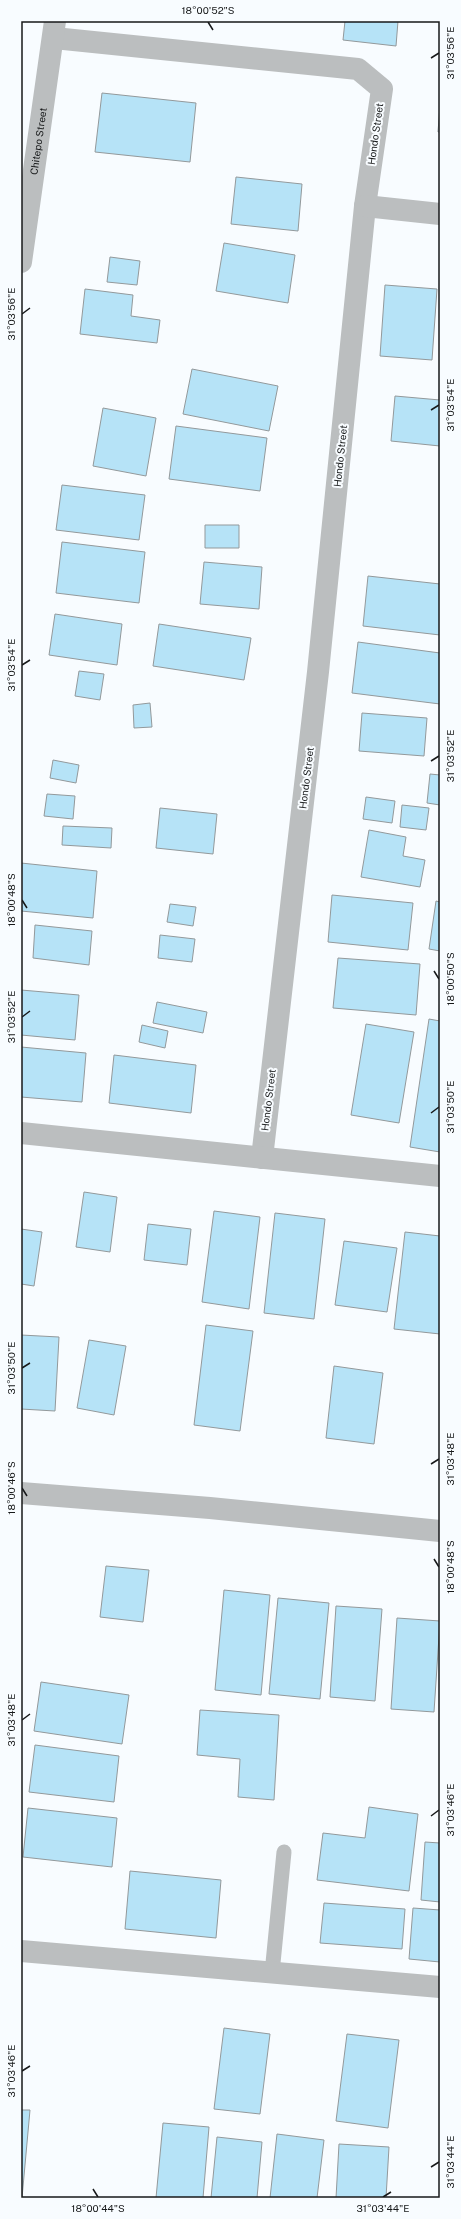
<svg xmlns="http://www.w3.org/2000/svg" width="461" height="2219" viewBox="0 0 461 2219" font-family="'Public Sans',sans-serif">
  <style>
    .building { fill: #b6e3f7; stroke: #93999b }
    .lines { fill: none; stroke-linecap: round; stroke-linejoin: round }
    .lane { stroke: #bbbebf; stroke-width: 15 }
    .street { stroke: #bbbebf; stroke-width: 22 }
    .ticks { fill: none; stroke: #17191a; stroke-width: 1.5 }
    .labels { text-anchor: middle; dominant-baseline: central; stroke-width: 4; stroke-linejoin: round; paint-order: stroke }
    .street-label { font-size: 10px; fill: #17191a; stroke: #f8fcff }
    .neatline { fill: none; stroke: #17191a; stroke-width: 1.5 }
    .ticks-label { font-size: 10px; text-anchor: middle; fill: #17191a }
  </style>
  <rect width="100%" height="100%" fill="#f8fcff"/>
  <path class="building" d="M345,21H398L396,46L343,40Z
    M102,93L196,103L190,162L95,152Z
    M440,106V132H438Z
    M236,177L302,184L298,231L231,224Z
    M224,243L295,255L288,303L216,291Z
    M110,257L140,261L137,285L107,282Z
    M385,285L437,289L432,360L380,356Z
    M85,289L133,295L131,316L160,320L157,343L80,334Z
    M192,369L278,386L269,431L183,414Z
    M395,396L440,400V446L391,441Z
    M103,408L156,418L146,476L93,466Z
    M176,426L267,438L260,491L169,479Z
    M62,485L145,495L139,540L56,530Z
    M205,525H239V548H205Z
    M62,542L145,552L139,603L56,593Z
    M204,562L262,567L259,609L200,604Z
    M368,576L440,584V635L363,626Z
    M55,614L122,624L117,665L49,655Z
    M159,624L251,638L244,680L153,666Z
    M358,642L440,653V704L352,693Z
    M79,671L104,674L100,700L75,696Z
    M150,703L152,727L134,728L133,705Z
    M362,713L427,718L424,756L359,751Z
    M53,760L79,765L76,783L50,778Z
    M430,774L440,775V805L427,803Z
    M47,794L75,796L73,819L44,816Z
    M366,797L395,801L392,823L363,819Z
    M402,805L429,808L426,830L400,827Z
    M160,808L217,814L213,854L156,848Z
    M63,826L112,828L111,848L62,845Z
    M369,830L406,837L403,856L425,860L420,887L361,877Z
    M21,863L97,871L93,918L21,911Z
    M332,895L413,903L408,950L328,942Z
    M436,901L440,902V951L429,949Z
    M170,904L196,907L193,926L167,922Z
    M35,925L92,931L89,965L33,958Z
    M160,935L195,939L192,962L158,958Z
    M338,958L420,964L416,1015L333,1008Z
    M21,990L79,995L75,1040L21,1035Z
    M157,1002L207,1012L203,1033L153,1023Z
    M429,1019L440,1021V1152L410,1147Z
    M366,1024L414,1032L399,1123L351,1115Z
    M142,1025L168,1031L165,1048L139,1042Z
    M21,1047L86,1053L82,1102L21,1097Z
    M114,1055L196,1065L191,1113L109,1103Z
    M84,1192L117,1197L110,1252L76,1247Z
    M214,1211L260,1217L249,1309L202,1302Z
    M275,1213L325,1219L314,1319L264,1313Z
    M148,1224L191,1229L187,1265L144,1260Z
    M21,1229L42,1232L34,1286L21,1284Z
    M405,1232L440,1236V1334L394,1329Z
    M344,1241L397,1248L387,1312L335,1305Z
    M206,1325L253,1331L240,1431L194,1425Z
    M21,1335L59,1337L55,1411L21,1409Z
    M89,1340L126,1346L114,1415L77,1408Z
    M334,1366L383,1373L374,1444L326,1438Z
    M106,1566L149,1570L143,1622L100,1617Z
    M224,1590L270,1595L261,1695L215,1690Z
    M278,1598L329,1603L320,1699L269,1694Z
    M336,1606L382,1609L375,1701L330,1697Z
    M397,1618L440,1621L434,1712L391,1709Z
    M41,1682L129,1695L122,1744L34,1731Z
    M200,1710L279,1715L274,1800L238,1797L240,1759L197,1755Z
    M35,1745L119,1756L114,1802L29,1792Z
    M369,1807L418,1814L409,1891L317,1880L323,1833L365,1838Z
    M28,1808L117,1818L112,1867L23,1857Z
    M425,1842L440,1843V1902L421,1900Z
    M130,1871L221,1880L216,1938L125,1929Z
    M324,1903L405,1909L402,1949L320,1943Z
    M413,1908L440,1910V1962L409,1959Z
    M224,2028L270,2034L260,2114L214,2109Z
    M347,2034L399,2040L388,2128L336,2121Z
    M21,2110H30L22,2198H21Z
    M163,2123L209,2127L203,2198H156Z
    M277,2134L324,2140L317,2198H270Z
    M217,2137L262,2142L257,2198H211Z
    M339,2144L389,2147L386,2198H336Z"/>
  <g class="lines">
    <path class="lane" d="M272,1973L284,1852"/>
    <g class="street">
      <path d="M54,38L358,69L382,89L365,206L318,672L262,1158"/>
      <path d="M365,206L440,214"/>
      <path id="s1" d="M21,262L55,21"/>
      <path d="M21,1133L440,1176"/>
      <path d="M21,1493L210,1508L440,1531"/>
      <path d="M21,1951L440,1987"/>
    </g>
  </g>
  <path class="ticks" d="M208,22L213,30M431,58L439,53M22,314L30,308M431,410L439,405M22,665L30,660M431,761L439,756M22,900L27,908M434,971L439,979M22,1017L30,1011M431,1113L439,1107M22,1368L30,1363M431,1464L439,1459M22,1488L27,1496M434,1559L439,1567M22,1720L30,1714M431,1816L439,1810M22,2071L30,2066M431,2167L439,2162M93,2189L98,2197M383,2197L391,2192"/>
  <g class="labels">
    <g class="street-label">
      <text transform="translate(375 134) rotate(-82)">Hondo Street</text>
      <text stroke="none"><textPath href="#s1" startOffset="122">Chitepo Street</textPath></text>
      <text transform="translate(340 456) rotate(-84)">Hondo Street</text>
      <text transform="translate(306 778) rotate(-83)">Hondo Street</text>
      <text transform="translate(268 1100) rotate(-83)">Hondo Street</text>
    </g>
  </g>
  <rect width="461" height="2219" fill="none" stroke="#f8fcff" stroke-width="44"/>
  <rect x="22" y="22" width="417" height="2175" class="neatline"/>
  <g class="ticks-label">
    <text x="208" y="14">18°00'52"S</text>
    <text transform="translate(450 53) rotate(-90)" y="4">31°03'56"E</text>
    <text transform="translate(11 314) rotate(-90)" y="4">31°03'56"E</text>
    <text transform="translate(450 405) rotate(-90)" y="4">31°03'54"E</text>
    <text transform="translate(11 665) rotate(-90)" y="4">31°03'54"E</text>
    <text transform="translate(450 756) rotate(-90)" y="4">31°03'52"E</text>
    <text transform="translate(11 900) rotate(-90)" y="4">18°00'48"S</text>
    <text transform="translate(450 979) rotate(-90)" y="4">18°00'50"S</text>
    <text transform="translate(11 1017) rotate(-90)" y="4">31°03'52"E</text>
    <text transform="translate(450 1107) rotate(-90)" y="4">31°03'50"E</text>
    <text transform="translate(11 1368) rotate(-90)" y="4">31°03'50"E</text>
    <text transform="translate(450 1459) rotate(-90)" y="4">31°03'48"E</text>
    <text transform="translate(11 1488) rotate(-90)" y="4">18°00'46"S</text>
    <text transform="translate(450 1567) rotate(-90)" y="4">18°00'48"S</text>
    <text transform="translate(11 1720) rotate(-90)" y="4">31°03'48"E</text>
    <text transform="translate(450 1810) rotate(-90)" y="4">31°03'46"E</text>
    <text transform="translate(11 2071) rotate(-90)" y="4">31°03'46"E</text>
    <text transform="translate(450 2162) rotate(-90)" y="4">31°03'44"E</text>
    <text x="98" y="2212">18°00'44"S</text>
    <text x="383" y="2212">31°03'44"E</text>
  </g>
</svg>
